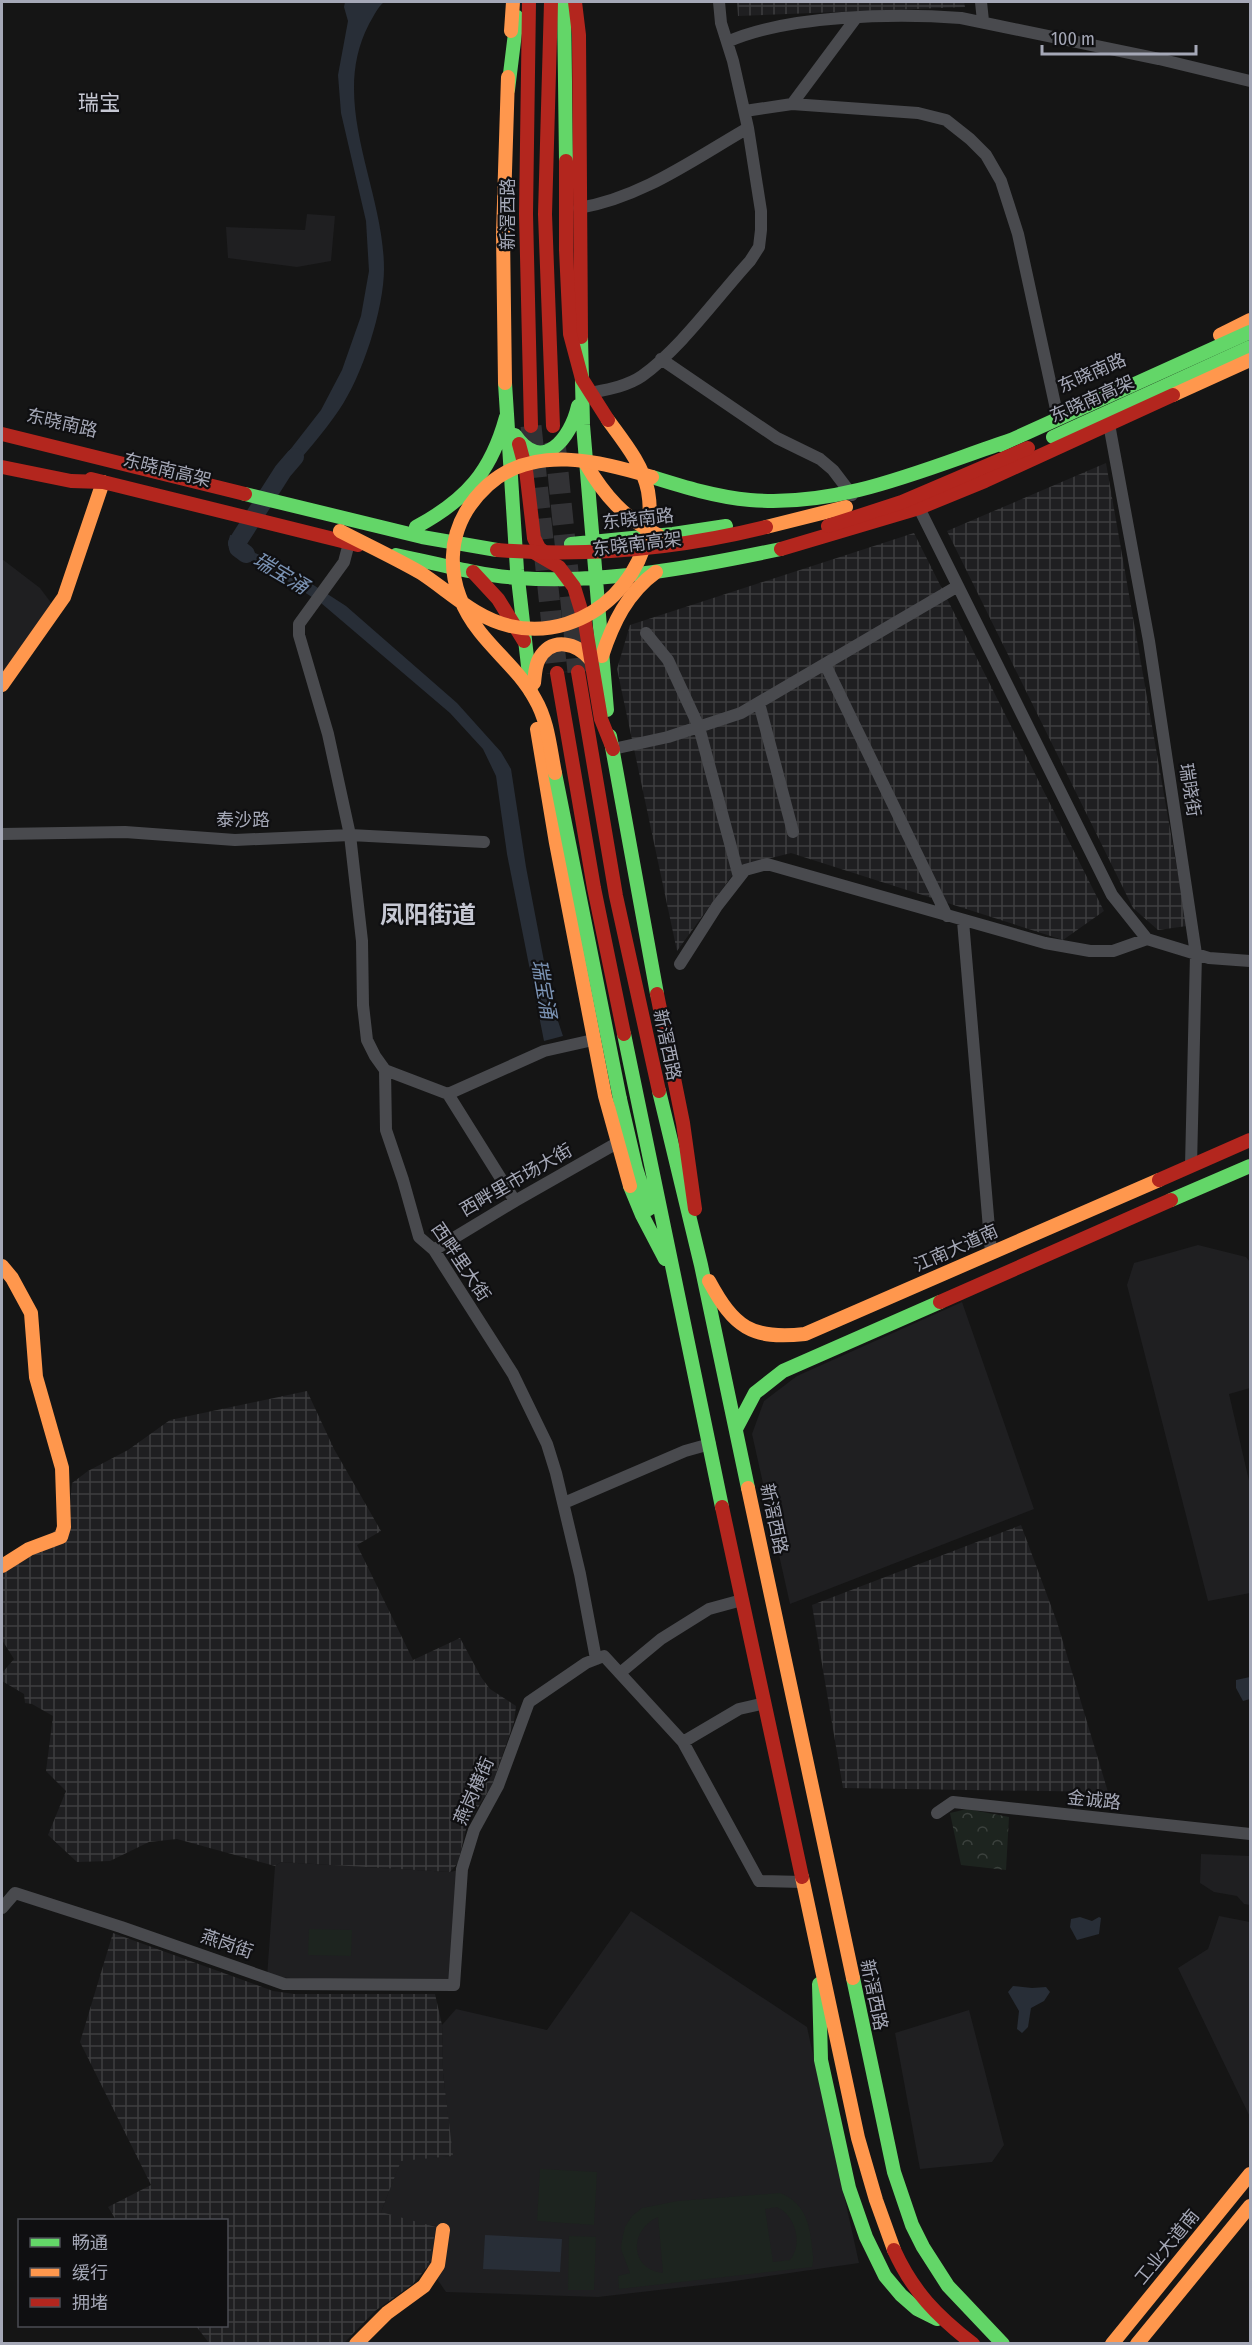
<svg xmlns="http://www.w3.org/2000/svg" width="1252" height="2345" viewBox="0 0 1252 2345" font-family="'Fira Sans Condensed','Noto Sans SC',sans-serif">
  <style>
    .built { fill: #1f1f21 }
    .industrial { fill: url(#industrial-grid) }
    .forest { fill: url(#forest-crowns) }
    .park { fill: #1d241f; fill-rule: evenodd }
    .water { fill: #282e37 }
    .lines { fill: none; stroke-linecap: round; stroke-linejoin: round }
    .river { stroke: #282e37; stroke-width: 18 }
    .highway-tunnel { stroke: #323235; stroke-width: 21; stroke-dasharray: 21 10; stroke-linecap: butt }
    .street { stroke: #494a4e; stroke-width: 12 }
    .fast { stroke: #63d668; stroke-width: 14 }
    .slow { stroke: #ff974d; stroke-width: 14 }
    .jam { stroke: #b3261e; stroke-width: 14 }
    .fast-bridge { stroke: #63d668; stroke-width: 14 }
    .slow-bridge { stroke: #ff974d; stroke-width: 14 }
    .jam-bridge { stroke: #b3261e; stroke-width: 14 }
    .labels { text-anchor: middle; dominant-baseline: central; stroke-width: 4.5; stroke-linejoin: round; paint-order: stroke }
    .street-label { font-size: 18px; fill: #a5a8b7; stroke: #0f0f11 }
    .water-label { font-size: 20px; font-style: italic; fill: #7a92b3; stroke: #0f0f11 }
    .quarter-label { font-size: 21px; fill: #c6c8d3; stroke: #0f0f11 }
    .district-label { font-size: 24px; font-weight: bold; fill: #c6c8d3; stroke: #0f0f11 }
  </style>
  <defs>
    <pattern id="industrial-grid" width="8" height="8" patternUnits="userSpaceOnUse" patternTransform="scale(1.5)"><rect width="8" height="8" fill="#1f1f21"/><path d="M0 4h8M4 0v8" fill="none" stroke="#3d3d3f"/></pattern>
    <pattern id="forest-crowns" width="20" height="18" patternUnits="userSpaceOnUse" patternTransform="scale(1.5)"><rect width="20" height="18" fill="#1d241f"/><path d="M2 6a3 3 0 1 1 6 0M12 15a3 3 0 1 1 6 0" fill="none" stroke="#3b413d"/></pattern>
  </defs>
  <rect width="100%" height="100%" fill="#151515"/>
  <path class="built" d="M307,214L335,216L331,261L297,267L228,258L226,227L305,230Z
    M2,559L40,588L52,604L2,676Z
    M1198,1245L1246,1257L1250,1262V1388L1229,1394L1250,1485V1593L1208,1601L1127,1285L1134,1263Z
    M962,1302L1034,1509L790,1604L752,1434L764,1401L797,1376Z
    M1201,1854L1250,1856V1905L1244,1904L1237,1896L1214,1892L1200,1883Z
    M281,1862L450,1872L462,1869L454,1985L267,1977L275,1866Z
    M631,1911L807,2027L859,2263L728,2282L598,2297L446,2292L428,2266L381,2212L401,2160L452,2156L443,2073L442,2025L456,2009L547,2030Z
    M1219,1916L1250,1922V2117L1178,1968L1208,1949Z
    M969,2010L1004,2145L992,2162L920,2169L895,2033Z"/>
  <path class="industrial" d="M737,2H964L965,7L738,16Z
    M1106,463L1187,926L1158,930L1133,908L947,531Z
    M914,533L1104,911L1063,940L791,853L739,866L677,951L617,669L630,625Z
    M307,1391L334,1449L381,1531L357,1545L413,1660L460,1638L481,1677L490,1689L516,1706L514,1722L492,1785L467,1825L458,1863L450,1872L281,1862L275,1866L177,1839L149,1842L110,1861L77,1862L48,1835L66,1791L46,1771L53,1716L32,1704L25,1703L24,1694L2,1681V1673L14,1659L2,1640V1574L68,1520L72,1483L88,1471L128,1450L170,1420Z
    M1021,1525L1057,1622L1108,1792L843,1788L812,1605Z
    M113,1933L273,1991L294,1994H435L442,2025L443,2073L453,2156L401,2161L381,2212L436,2227L428,2266L413,2284L375,2311L344,2343H209L196,2326H226V2220H116L108,2207L151,2185L80,2042Z"/>
  <path class="forest" d="M967,1809L1009,1817L1006,1870L961,1865L950,1813Z"/>
  <path class="park" d="M309,1929L352,1930L351,1956L308,1955Z
    M540,2169L597,2172L594,2225L537,2221Z
    M780,2193C804,2202 810,2223 812,2248C813,2255 814,2260 812,2267L619,2289L618,2276L630,2273L621,2249L622,2240L625,2227L632,2216L642,2208L678,2201ZM777,2207C796,2216 803,2244 790,2260L773,2262L765,2209ZM658,2217L663,2272V2273C629,2269 629,2230 658,2217Z
    M569,2236L596,2237L594,2290H568Z"/>
  <path class="water" d="M345,2H384C377,8 374,16 369,24C328,103 384,187 384,269C384,309 362,377 339,410C323,434 303,455 285,478L272,473L321,410L342,370L361,316L369,271L366,221L341,113L338,75L348,21L344,7Z
    M230,535L246,538L244,548L284,566L346,606L457,703L501,752L511,769L526,867L552,1003L563,1036L544,1041L507,854L496,776L483,749L450,713L321,603L269,569L234,552L228,545Z
    M1250,1677V1699L1243,1701L1236,1688V1680Z
    M1080,1917L1092,1921L1099,1917L1101,1918L1099,1934L1077,1940L1070,1927L1071,1919Z
    M1013,1986L1032,1988L1046,1987L1050,1992L1044,2001L1031,2008L1028,2027L1022,2033L1017,2029L1019,2011L1008,1992Z
    M485,2235L562,2239L560,2272L483,2269Z"/>
  <g class="lines">
    <path class="river" d="M246,554L238,548L237,543L283,471L295,457"/>
    <path class="highway-tunnel" d="M531,426L557,673
      M555,442L578,672"/>
    <path class="street" d="M981,2L983,21
      M727,42C787,15 896,13 961,18L1159,59L1250,81
      M792,104L856,18
      M745,111L792,104L918,113L946,120L970,139L986,155L1001,181L1018,234L1056,409
      M579,208C641,198 694,159 748,128
      M661,359L777,438L820,459L833,470L852,495
      M585,394C604,390 626,387 642,376C681,348 717,297 750,261L759,247L761,230V211L748,128L733,61L721,23L719,2
      M1109,424L1149,641L1196,954L1191,1166
      M919,508L1112,895L1147,939L1209,958L1250,961
      M349,543L344,562L299,624V635L328,734L350,835L362,941L363,1005L367,1040L375,1056L385,1070L386,1130L403,1180L419,1237L434,1250L513,1374L547,1444L556,1473L580,1574L596,1659
      M646,633L668,660L699,727L739,877
      M825,664L947,916
      M759,703L793,832
      M613,749L668,737L741,713L958,586
      M2,834L125,832L235,840L350,835L484,842
      M963,921L991,1252
      M680,964L717,906L745,870L767,864L1045,943L1090,951H1113L1147,939
      M385,1070L448,1094
      M448,1094L544,1051L593,1040
      M448,1094L515,1201
      M434,1250L515,1201L617,1143
      M564,1503L685,1451L710,1444
      M620,1673L661,1639L709,1609L742,1600
      M683,1742L739,1709L765,1703
      M937,1813L953,1802L1250,1834
      M2,1908L15,1893L121,1927L284,1984L454,1985L462,1869L474,1830L498,1786L529,1702L586,1663L604,1656L683,1742L759,1881L803,1882"/>
    <path class="fast" d="M564,2L566,161
      M508,90L517,17
      M581,337L583,425L607,710
      M505,383L517,570L531,692
      M515,435C542,475 571,438 578,406
      M1053,437L1250,347
      M245,494L422,537L497,550
      M416,527C466,500 491,472 506,417
      M571,544L673,534L726,526
      M396,555C436,563 477,575 518,578C606,584 695,567 781,549
      M610,736L657,994
      M624,1034L722,1507
      M659,1091L701,1265L748,1488
      M620,1099L636,1168L649,1209
      M630,1186L642,1215L665,1259
      M1171,1200L1250,1166
      M736,1429L755,1393L783,1371L940,1302
      M853,1978L894,2172L912,2225L923,2247L948,2286L1003,2344
      M819,1984L821,2060L849,2188L866,2237L885,2276L901,2295L917,2309L937,2319"/>
    <path class="slow" d="M511,31L513,2
      M1220,335L1250,320
      M505,383L503,234L508,77
      M1173,395L1250,360
      M586,464C604,495 625,519 658,535
      M602,656C613,623 627,593 656,572
      M534,683C535,675 535,666 539,659C552,636 577,643 591,660
      M2,685L64,597L103,482
      M537,729L556,843L605,1096L630,1186
      M2,1266L12,1278L31,1313L36,1377L62,1468L64,1527L61,1537L29,1549L2,1566
      M709,1281C734,1327 751,1340 805,1334L1159,1180
      M748,1488L853,1978
      M802,1877L858,2138L876,2200L894,2250
      M356,2344L387,2313L424,2286L438,2265L443,2230
      M1112,2344L1250,2174
      M1137,2344L1250,2206"/>
    <path class="jam" d="M529,2L526,214L531,426
      M551,2L545,214L553,426
      M575,2L579,35L581,337
      M2,434L245,494
      M519,444L526,470L534,538L539,548L550,557
      M2,467L71,481L103,482
      M91,479L358,545
      M781,549L919,508L985,481L1173,395
      M535,553L559,567L574,587L585,623L601,719L613,749
      M473,572L498,599L524,641
      M578,672L616,896L659,1091
      M557,673L594,888L624,1034
      M657,994L683,1123L695,1209
      M1159,1180L1250,1140
      M940,1302L1171,1200
      M722,1507L802,1877
      M894,2250C913,2292 937,2316 973,2344"/>
    <path class="fast-bridge" d="M1000,445L1250,332
      M652,477C684,487 716,497 750,500C841,508 927,468 1011,440
      M555,773L620,1099"/>
    <path class="slow-bridge" d="M766,527L846,507
      M340,531C367,545 395,558 421,573C450,592 475,618 510,626C589,644 662,571 648,491C643,465 624,442 608,420
      M555,773C550,748 548,721 535,699C521,673 498,655 480,632C443,585 442,527 488,485C534,444 599,461 652,477"/>
    <path class="jam-bridge" d="M566,161V250L570,334L582,379L608,420
      M828,526L902,502L1028,448
      M497,550C588,557 677,549 766,527"/>
  </g>
  <g class="labels">
    <g class="street-label">
      <text transform="translate(508 214) rotate(-90)">新滘西路</text>
      <text transform="translate(1092 373) rotate(-24)">东晓南路</text>
      <text transform="translate(1092 399) rotate(-24)">东晓南高架</text>
      <text transform="translate(62 423) rotate(13)">东晓南路</text>
      <text transform="translate(167 470) rotate(14)">东晓南高架</text>
      <text transform="translate(638 519) rotate(-6)">东晓南路</text>
      <text transform="translate(637 544) rotate(-7)">东晓南高架</text>
      <text transform="translate(1190 790) rotate(81)">瑞晓街</text>
      <text x="243" y="820">泰沙路</text>
      <text transform="translate(667 1045) rotate(78)">新滘西路</text>
      <text transform="translate(516 1180) rotate(-30)">西畔里市场大街</text>
      <text transform="translate(956 1248) rotate(-24)">江南大道南</text>
      <text transform="translate(461 1262) rotate(56)">西畔里大街</text>
      <text transform="translate(774 1519) rotate(78)">新滘西路</text>
      <text transform="translate(474 1791) rotate(-66)">燕岗横街</text>
      <text transform="translate(1094 1800) rotate(6)">金诚路</text>
      <text transform="translate(227 1944) rotate(19)">燕岗街</text>
      <text transform="translate(874 1995) rotate(78)">新滘西路</text>
      <text transform="translate(1167 2247) rotate(-51)">工业大道南</text>
    </g>
    <g class="water-label">
      <text transform="translate(281 573) rotate(31)">瑞宝涌</text>
      <text transform="translate(544 989) rotate(80)">瑞宝涌</text>
    </g>
    <g class="quarter-label">
      <text x="99" y="103">瑞宝</text>
    </g>
    <g class="district-label">
      <text x="428" y="915">凤阳街道</text>
    </g>
  </g>
  <rect width="1252" height="2345" fill="none" stroke="#a5a8b7" stroke-width="6"/>
  <rect x="18" y="2219" width="210" height="108" fill="#0f0f11" stroke="#4b4c53" stroke-width="1.5"/>
  <rect x="30" y="2238" width="30" height="9" fill="#63d668" stroke="#4b4c53" stroke-width="1.5"/>
  <text x="72" y="2249" font-size="18" fill="#a5a8b7">畅通</text>
  <rect x="30" y="2268" width="30" height="9" fill="#ff974d" stroke="#4b4c53" stroke-width="1.5"/>
  <text x="72" y="2279" font-size="18" fill="#a5a8b7">缓行</text>
  <rect x="30" y="2298" width="30" height="9" fill="#b3261e" stroke="#4b4c53" stroke-width="1.5"/>
  <text x="72" y="2309" font-size="18" fill="#a5a8b7">拥堵</text>
  <path d="M1042 45v9h154v-9" fill="none" stroke="#a5a8b7" stroke-width="3"/>
  <text x="1051" y="45" font-size="18" fill="#a5a8b7" stroke="#0f0f11" stroke-width="4.5" paint-order="stroke">100 m</text>
</svg>
